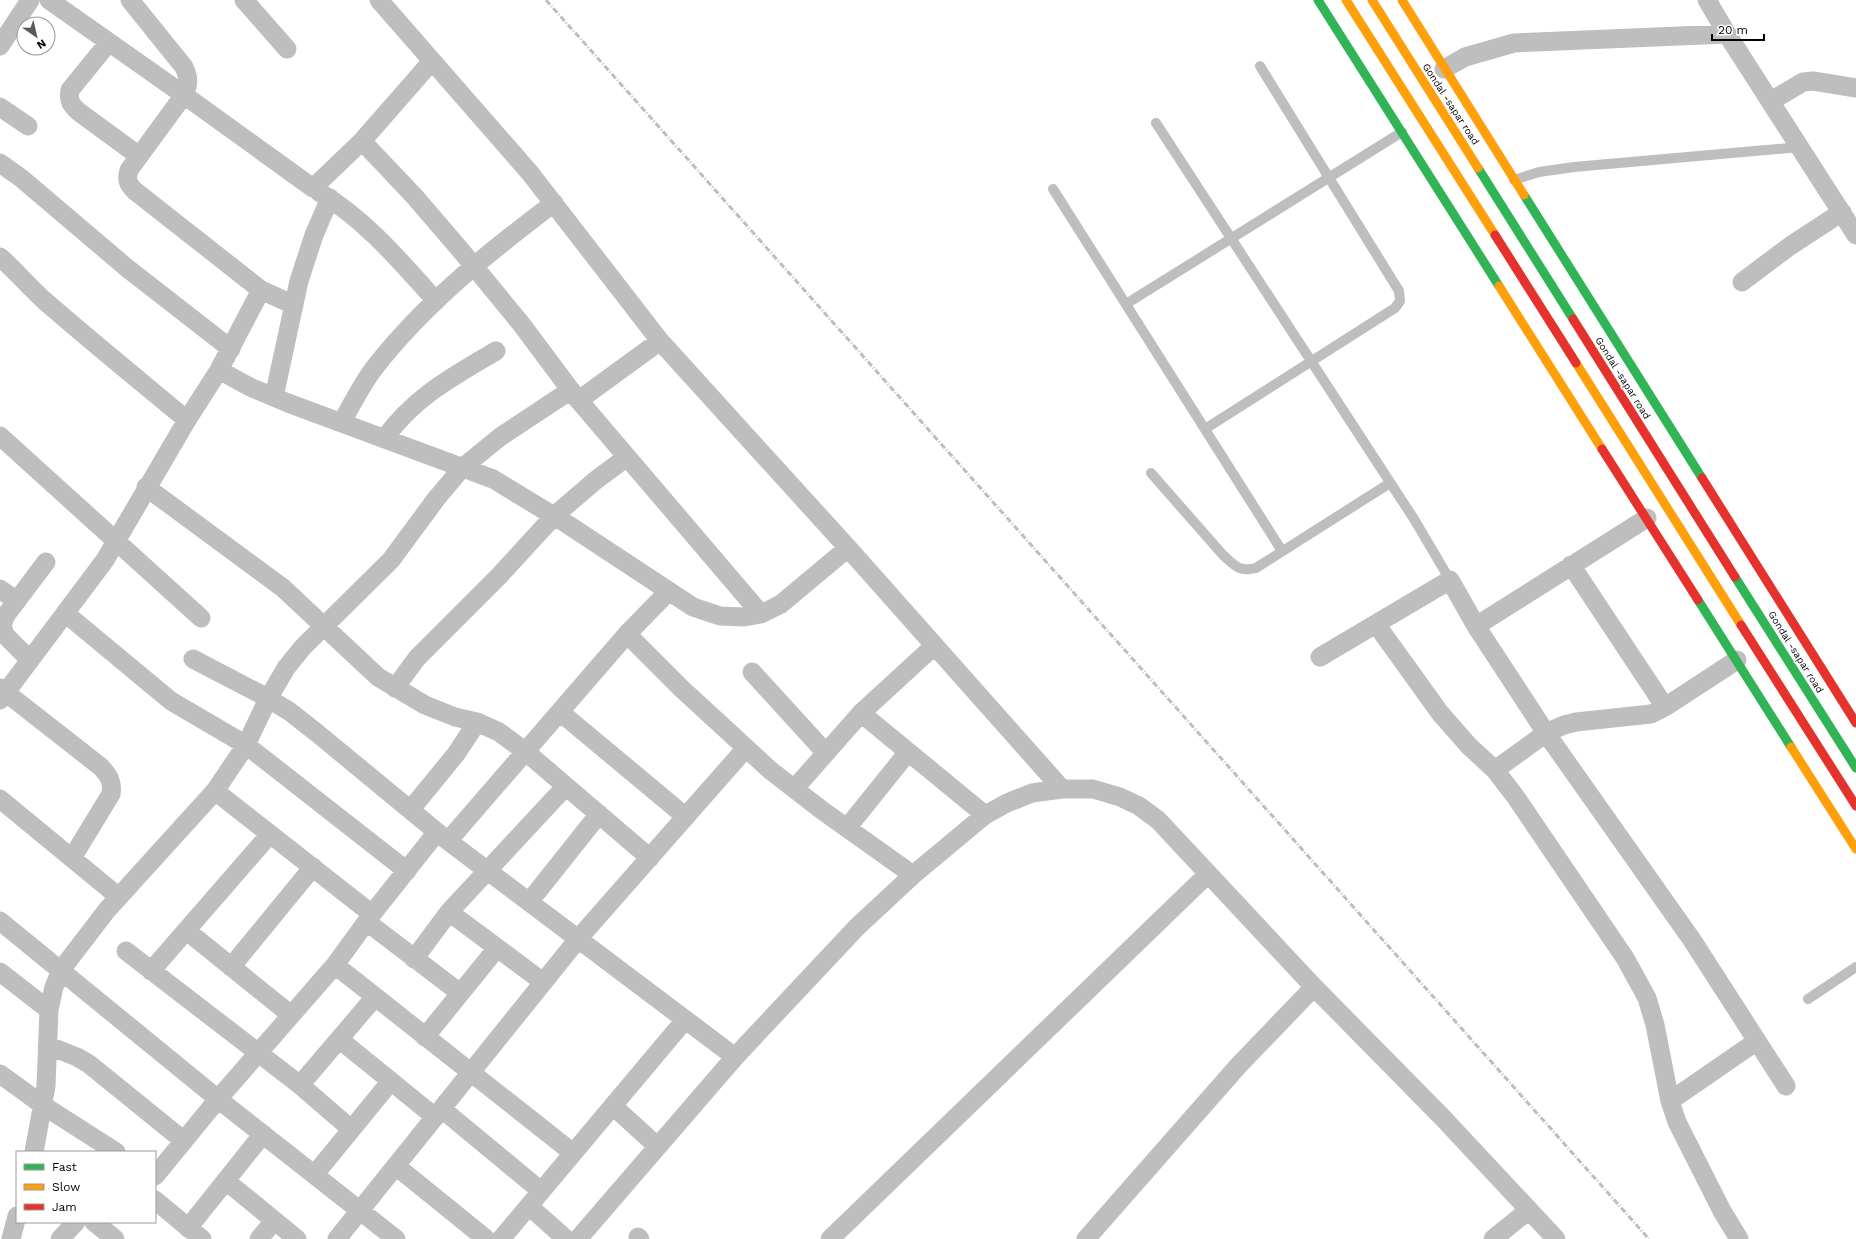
<svg xmlns="http://www.w3.org/2000/svg" width="1856" height="1239" viewBox="0 0 1856 1239" font-family="'Work Sans',sans-serif">
  <style>
    .lines { fill: none; stroke-linecap: round; stroke-linejoin: round }
    .lane { stroke: #bebebe; stroke-width: 10 }
    .street { stroke: #bebebe; stroke-width: 19 }
    .fast { stroke: #30b455; stroke-width: 9 }
    .slow { stroke: #ff9f0a; stroke-width: 9 }
    .jam { stroke: #e5322d; stroke-width: 9 }
    .rail { stroke: #bebebe; stroke-width: 3; stroke-dasharray: 6 2 1 2; stroke-linecap: butt }
    .labels { text-anchor: middle; dominant-baseline: central; stroke-width: 3; stroke-linejoin: round; paint-order: stroke }
    .street-label { font-size: 10px; fill: #000; stroke: #fff }
  </style>
  <rect width="100%" height="100%" fill="#fff"/>
  <g class="lines">
    <path class="lane" d="M1156,123L1414,519L1450,580
      M1514,180L1539,172L1574,167L1800,147
      M1053,189L1282,551
      M1126,304L1402,132
      M1205,429L1395,308L1400,301L1399,291L1260,66
      M1151,473L1223,555C1235,566 1239,572 1256,568L1390,483
      M1808,999L1856,967"/>
    <path class="street" d="M49,0L184,95L313,188L362,141L432,61
      M130,0L184,67C189,78 189,84 184,95L129,170C126,180 128,184 135,191L261,290L294,305
      M244,0L287,49
      M379,0L530,173L660,341L848,548L1062,789
      M1727,34L1856,235
      M109,42L70,90C68,101 71,105 79,112L139,156
      M0,46L30,0
      M1444,69L1465,57L1514,43L1727,34L1707,0
      M1771,101L1803,82L1813,81L1856,88
      M0,107L28,126
      M362,141L415,197L463,253L522,325L575,396L761,614
      M0,163L21,178L127,268L231,349
      M319,192C365,219 401,262 436,301
      M0,257C16,271 30,288 46,302C92,342 140,381 187,420
      M1742,282L1790,246L1842,212
      M219,370L250,387L288,403L493,479L567,524L693,607L720,616L744,617L761,614L781,604L848,548
      M274,397L299,281L314,235L330,198
      M579,400L660,341
      M342,422C352,404 362,384 375,367C425,303 489,252 554,203
      M0,436L201,618
      M384,439C414,397 452,377 496,351
      M146,487L283,588L378,677L425,705L455,717L477,722L499,732L526,752L650,858
      M1571,565L1665,707
      M0,589L17,601
      M65,613L171,701L246,745L407,871
      M1376,624L1440,713L1469,746L1495,770L1515,796L1625,958L1647,998L1655,1025L1670,1101L1677,1122L1722,1211L1739,1239
      M1476,626L1647,518
      M627,634L682,689L770,770L823,811L913,875
      M1320,657L1450,580L1476,626L1546,733L1692,940L1786,1086
      M193,659L262,695L289,711L317,733L448,841L735,1057
      M30,660L5,635L2,625L6,615L46,562
      M752,672L825,752
      M0,688L101,767C109,776 113,782 111,794L72,858
      M395,688L417,658L500,575L554,516L596,480L627,457
      M0,700L105,560L187,420L219,370L261,290
      M560,712L686,817
      M861,713L985,815
      M1495,770L1546,733L1564,725L1576,722L1651,714L1665,707L1737,660
      M795,788L861,713L934,646
      M215,791L372,914
      M0,799L119,897
      M411,809L456,754L477,722
      M847,828L908,752
      M448,841L627,634L669,591
      M529,902L599,814
      M449,912L543,982
      M0,921L218,1099L155,1176
      M367,922L460,993
      M187,931L291,1015
      M126,951L300,1085L351,1129
      M414,959L449,912L566,786
      M335,965L573,1153
      M231,967L313,867
      M151,971L270,834
      M0,972L49,1010
      M425,1037L497,948
      M339,1039L435,1117
      M49,1046L77,1057L89,1064L184,1141
      M0,1074L44,1106L116,1152
      M300,1085L375,997
      M1670,1101L1757,1041
      M613,1106L657,1146
      M442,1109L541,1191
      M34,1152L46,1086L49,1010L54,987L61,970L107,910L215,791L246,745L268,699L286,668L303,647L391,560L436,499L462,468L500,437L571,390
      M396,1166L486,1239
      M315,1174L391,1081
      M226,1181L297,1239
      M155,1200L202,1239
      M529,1206L566,1239
      M94,1222L115,1239
      M188,1228L263,1134
      M638,1237L640,1239
      M11,1239L17,1216
      M60,1239L76,1222
      M259,1239L274,1221
      M337,1239L578,939L746,748
      M396,1239L218,1099L335,965L372,914L437,832
      M501,1239L685,1020
      M578,1239L735,1057L857,927L913,875L985,815L1007,803L1032,793L1062,789H1093L1120,797L1139,806L1158,820L1314,987L1443,1118L1556,1239
      M830,1239L1208,874
      M1086,1239L1238,1066L1314,987
      M1493,1239L1529,1210"/>
    <path class="fast" d="M1318,0L1499,286
      M1478,168L1573,319
      M1524,195L1702,478
      M1735,577L1856,768
      M1698,600L1791,747"/>
    <path class="slow" d="M1346,0L1495,235
      M1372,0L1478,168
      M1402,0L1524,195
      M1499,286L1602,449
      M1576,363L1741,625
      M1791,747L1856,849"/>
    <path class="jam" d="M1495,235L1576,363
      M1573,319L1735,577
      M1602,449L1698,600
      M1702,478L1856,723
      M1741,625L1856,806"/>
    <path class="rail" d="M546,0L1649,1239"/>
  </g>
  <g class="labels">
    <g class="street-label">
      <text transform="translate(1451 104) rotate(57)">Gondal -sapar road</text>
      <text transform="translate(1623 378) rotate(58)">Gondal -sapar road</text>
      <text transform="translate(1796 652) rotate(58)">Gondal -sapar road</text>
    </g>
  </g>
  <rect x="16" y="1151" width="140" height="72" fill="#ffffff" stroke="#999999"/>
  <rect x="24" y="1164" width="20" height="6" fill="#30b455" stroke="#999999"/>
  <text x="52" y="1171" font-size="12" fill="#000000">Fast</text>
  <rect x="24" y="1184" width="20" height="6" fill="#ff9f0a" stroke="#999999"/>
  <text x="52" y="1191" font-size="12" fill="#000000">Slow</text>
  <rect x="24" y="1204" width="20" height="6" fill="#e5322d" stroke="#999999"/>
  <text x="52" y="1211" font-size="12" fill="#000000">Jam</text>
  <g transform="translate(36 36) rotate(146)"><circle r="19" fill="#ffffff" stroke="#999999"/>
  <path d="M0-3L7 15L0 10L-7 15Z" fill="#595959"/>
  <text y="-6" font-size="11" font-weight="bold" text-anchor="middle" fill="#000000">N</text>
  </g>
  <path d="M1712 34v6h52v-6" fill="none" stroke="#000000" stroke-width="2"/>
  <text x="1718" y="34" font-size="12" fill="#000000" stroke="#ffffff" stroke-width="3" paint-order="stroke">20 m</text>
</svg>
